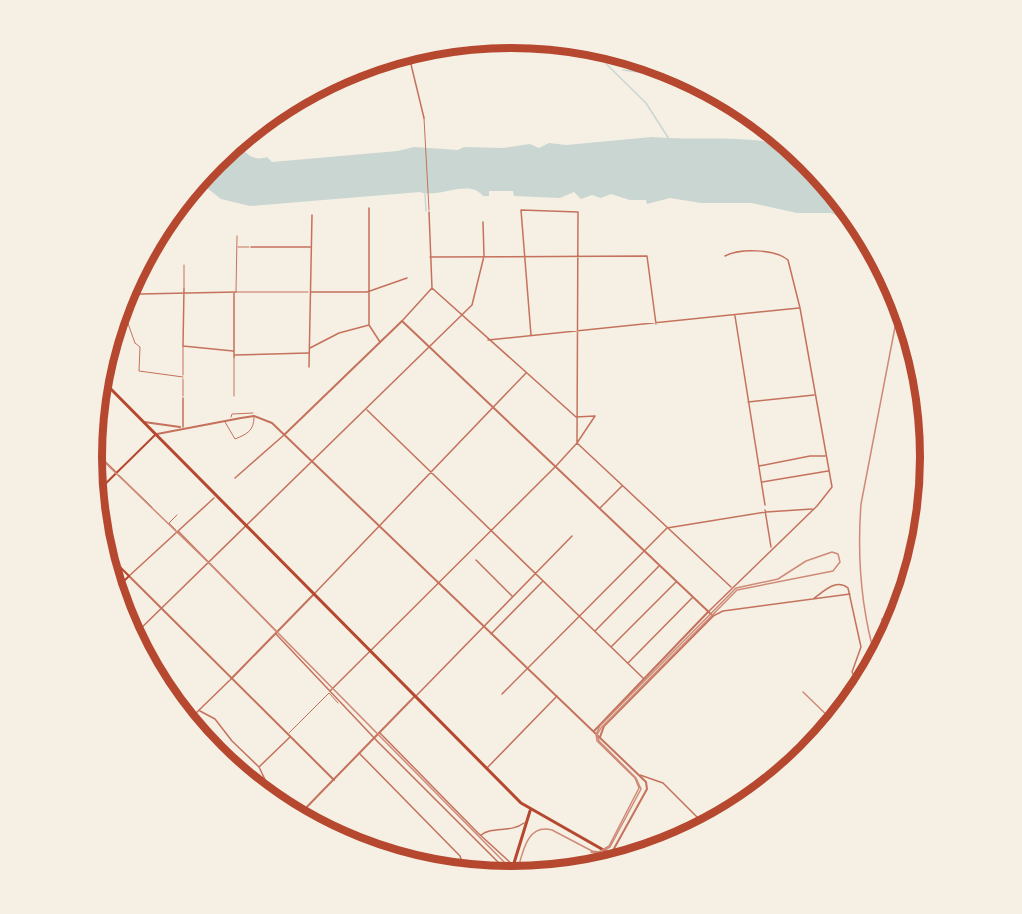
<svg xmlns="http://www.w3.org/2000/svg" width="1022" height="914" viewBox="0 0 1022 914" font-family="'Noto Sans',sans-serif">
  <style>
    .water { fill: #c9d6d2 }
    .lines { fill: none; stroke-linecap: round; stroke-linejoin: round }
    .stream { stroke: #c9d6d2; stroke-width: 1.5 }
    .service { stroke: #c5725c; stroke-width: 1 }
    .pedestrian { stroke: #c5725c; stroke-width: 1 }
    .minor { stroke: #c5725c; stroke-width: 1.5 }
    .tertiary { stroke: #c5725c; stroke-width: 2 }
    .secondary { stroke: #b5482f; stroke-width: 2 }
    .primary { stroke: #b5482f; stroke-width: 3 }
    .tram { stroke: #cf8b77; stroke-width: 1.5 }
    .rail { stroke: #cf8b77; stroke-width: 1.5 }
    .rim { fill: none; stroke: #b5482f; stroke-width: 8 }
  </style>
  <rect width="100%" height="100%" fill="#f6efe4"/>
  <path class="water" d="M652,137C695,141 748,134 789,146C806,151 844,205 857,221L847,220L831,213H797L752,203H701L670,198L647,204L646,200H630L611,194L601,198L592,195L581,199L574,192L560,198L514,196L513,191H489V196H483C469,178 438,199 420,192L250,206L221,199L198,181L215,160L238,141C244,153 253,162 267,157L272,162L398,151L414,147L458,150L464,147L503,148L530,144L539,148L549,143L566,145Z"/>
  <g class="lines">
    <path class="stream" d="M587,45L646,103L669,139
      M623,70L690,79
      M425,194L426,211"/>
    <path class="service" d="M125,304L126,318L135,343
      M231,417L232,414L253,413
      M225,422L235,439C247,434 254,431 254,417
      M119,475L152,507
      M176,530L169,523L177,515
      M289,733L329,693L338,703"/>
    <path class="pedestrian" d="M424,118L429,210
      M237,236L236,292H308
      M238,247H249
      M184,287V265
      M135,343L140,347L139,371L183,377
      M234,359V396
      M183,375V346
      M183,396V379"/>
    <path class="minor" d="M408,52L424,118
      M369,208V325L380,342
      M251,247H310
      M430,257L647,256L656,324
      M184,288L183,346L233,351
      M432,288L576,417
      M311,292H367L407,278
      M234,293V358
      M121,305L140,294L236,292
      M735,316L765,505
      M402,321L432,288L429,212
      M531,335L521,210L578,212L577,443
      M488,340L799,308
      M310,348L339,333L369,325
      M234,355L308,353
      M309,367L312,215
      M183,398V427
      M748,402L814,395
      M367,410L643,678
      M576,417L595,416
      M577,443L731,587
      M92,449L116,472
      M759,466L810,456H825
      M235,478L284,435
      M762,482L828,471
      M600,508L622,486
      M765,510L771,547
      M178,531L276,631
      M476,560L512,596
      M129,576L214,498
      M315,593L526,373
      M813,599C823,592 836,578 848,588L861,647L852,672L861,688
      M708,612L817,506L832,487L800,308L788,260C775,249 740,248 725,256
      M713,616L723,611L850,594
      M882,619L889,636
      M595,631L659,566
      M276,634L378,742L509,873
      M491,634L542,582
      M133,636L472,305L484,256L483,222
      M611,647L676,582
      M628,663L692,598
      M330,691L556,466L577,443L595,416
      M502,694L667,528L766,512L812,509
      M416,696L572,536
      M178,710L194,715L230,680
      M200,711L215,719L232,741L259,767L269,788L291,813
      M380,733L478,833L513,865
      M359,753L460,856L462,862L457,871
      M259,767L290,737
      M487,768L557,696
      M640,775L663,783L706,826
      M481,835C492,826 511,833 524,823"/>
    <path class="tertiary" d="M144,422L180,427
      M157,434L241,418L254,416L272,423L646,782L647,789L611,854
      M284,435L402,321L713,616L604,726L600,737
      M129,576L334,780
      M231,679L314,594
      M594,731L708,612
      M298,816L415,696"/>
    <path class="secondary" d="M95,494L155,435
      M103,550L129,576L115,590"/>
    <path class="primary" d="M99,377L521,803L621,860
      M510,876L530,811"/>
    <path class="tram" d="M92,450L209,563L509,867L514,876
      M591,852L600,854L610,847L641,789L636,778L599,741L597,735L601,728L737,590L833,571L840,562L838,554L832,552L806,561L778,579L736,588L600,726L596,734L597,741L635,778L639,788L609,846L599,852L592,851
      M516,876C522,857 525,823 552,830L613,862"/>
    <path class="rail" d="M876,660C861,609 857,557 861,504L900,301
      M803,692L834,722"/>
  </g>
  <path d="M0 0H1022V914H0ZM102 457a409 409 0 1 1 818 0a409 409 0 1 1-818 0Z" fill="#f6efe4" fill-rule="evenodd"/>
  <path class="rim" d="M102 457a409 409 0 1 1 818 0a409 409 0 1 1-818 0Z"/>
</svg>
